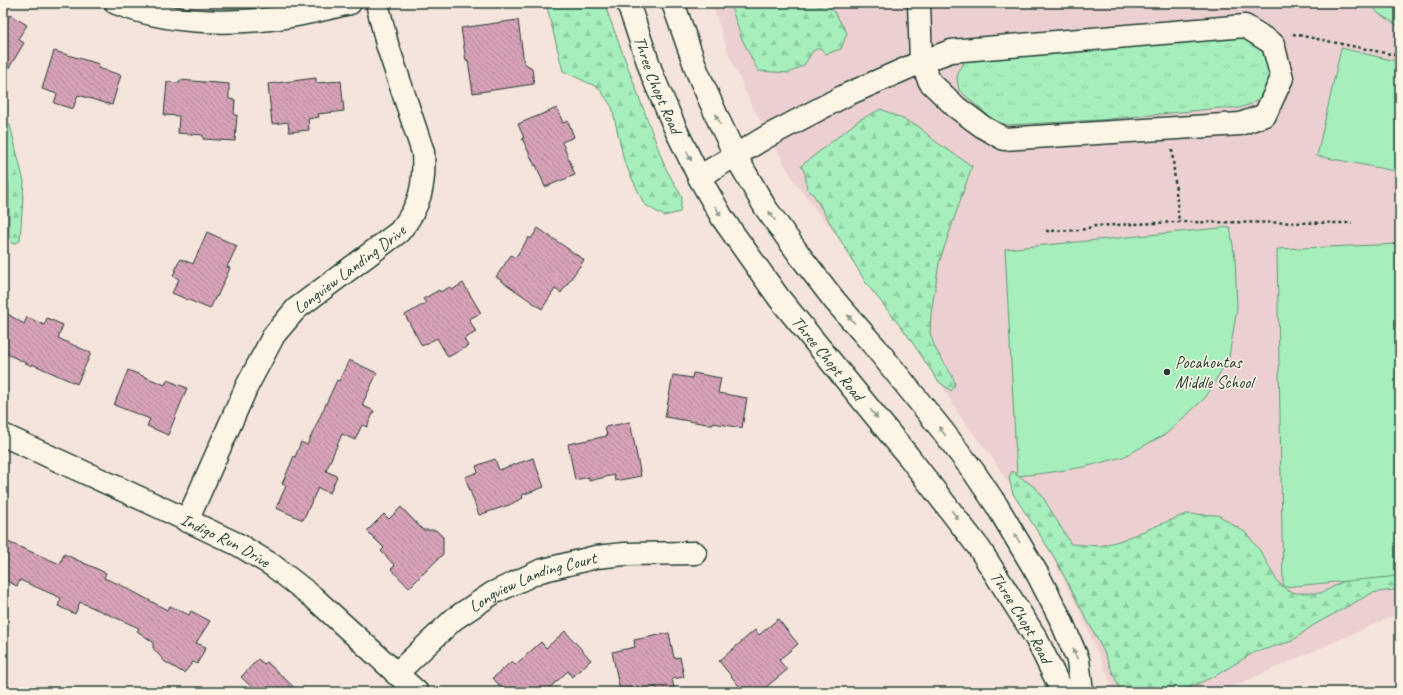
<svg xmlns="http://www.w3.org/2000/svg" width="1403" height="695" viewBox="0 0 1403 695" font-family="Caveat,sans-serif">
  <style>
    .built { fill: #ecd0d1 }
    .grass { fill: url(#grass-tufts); stroke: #629678 }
    .forest { fill: url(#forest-firs); stroke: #629678 }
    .pitch { fill: #a6efbc; stroke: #629678 }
    .building { fill: url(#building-back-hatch); stroke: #1f3d34 }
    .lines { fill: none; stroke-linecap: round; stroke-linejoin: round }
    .minor-casing { stroke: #1f3d34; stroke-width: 25 }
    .major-casing { stroke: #1f3d34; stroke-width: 25 }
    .path { stroke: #1f3d34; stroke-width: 2.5; stroke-dasharray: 3 3; stroke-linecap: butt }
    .minor { stroke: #fcf5e5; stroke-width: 22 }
    .major { stroke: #fcf5e5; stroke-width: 22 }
    .oneway { fill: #8e998c }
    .poi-dot { fill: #1f3d34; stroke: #fcf5e5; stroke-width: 1.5 }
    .labels { text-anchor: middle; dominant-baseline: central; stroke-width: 3; stroke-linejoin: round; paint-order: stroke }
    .street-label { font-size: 17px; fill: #1f3d34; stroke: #fcf5e5 }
    .poi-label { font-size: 17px; fill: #1f3d34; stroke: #fcf5e5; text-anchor: start }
  </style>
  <defs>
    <pattern id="grass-tufts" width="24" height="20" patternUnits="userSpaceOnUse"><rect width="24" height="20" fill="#a6efbc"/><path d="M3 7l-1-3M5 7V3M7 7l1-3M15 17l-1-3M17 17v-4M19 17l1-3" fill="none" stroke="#8ecea2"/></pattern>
    <pattern id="forest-firs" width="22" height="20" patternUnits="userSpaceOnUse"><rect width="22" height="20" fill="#a6efbc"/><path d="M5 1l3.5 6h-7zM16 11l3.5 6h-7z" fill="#8ecea2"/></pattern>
    <pattern id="building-back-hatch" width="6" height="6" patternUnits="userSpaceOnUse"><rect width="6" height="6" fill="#d8a2b8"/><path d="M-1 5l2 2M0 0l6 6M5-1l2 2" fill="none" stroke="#af8596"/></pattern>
  </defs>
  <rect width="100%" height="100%" fill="#f5e4dc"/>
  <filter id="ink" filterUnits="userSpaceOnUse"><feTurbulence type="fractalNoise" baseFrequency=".025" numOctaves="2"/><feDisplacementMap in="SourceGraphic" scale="8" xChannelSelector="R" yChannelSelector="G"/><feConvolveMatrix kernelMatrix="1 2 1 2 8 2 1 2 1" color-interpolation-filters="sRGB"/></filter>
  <g filter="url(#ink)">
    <path class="built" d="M712,3H1400V613L1221,692H1115L1079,610L1038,530L993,459L962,419L904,324L794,181L751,104L729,55Z"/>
    <path class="grass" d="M1245,37L1254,40L1268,55L1271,80L1267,93L1251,104L1239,108H1221L1100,120L1008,125L994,121L959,90L957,79L959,70L965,61L976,56Z"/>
    <path class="forest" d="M546,3H604L665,167L682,197L680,212L664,216L644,204L624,161L612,107L599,88L563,71Z
      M730,3H829L847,33L841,49L826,54L820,48L813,51L804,65L789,73L758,71L741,37Z
      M881,109L918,126L936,142L972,166L939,263L931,314L930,333L935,348L953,377L955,385L951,391L938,381L908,336L866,283L813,194L807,189L805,173L801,166L859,120Z
      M3,117L10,125L24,182L20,241L12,244L9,236V184L3,162Z
      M1012,471L1036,488L1041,494L1071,544L1100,546L1119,541L1186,514L1218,515L1246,533L1261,552L1277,581L1288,591L1296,593H1321L1379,563L1400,558V589L1372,593L1312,626L1292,641L1253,653L1215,676L1185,689L1180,692H1121L1103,650L1053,555L1013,494L1009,478Z"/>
    <path class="pitch" d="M1370,3H1400V27L1378,13Z
      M1341,48L1400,62V172L1317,156Z
      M1230,227L1235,258L1237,308L1229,357L1206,397L1166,434L1123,457L1084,467L1046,473L1017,476L1005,249Z
      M1400,244V575L1389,577L1283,587L1277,249Z"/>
    <path class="building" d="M10,15L27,25L18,39L24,43L3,78V23Z
      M518,20L524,63L532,68L534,84L473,93L468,60L466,61L461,28Z
      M54,51L99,64L98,68L121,75L112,105L78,95L73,109L54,103L57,94L42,89Z
      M316,78V83L341,81L344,111L318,114L319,117L308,119L309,130L289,132L288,122L272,124L268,84Z
      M180,80L229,84V99L235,100L234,115H237L235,141L203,139V135L178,133L179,116L164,115L167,82L180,83Z
      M557,108L563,123L568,121L574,137L562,142L575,175L545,187L536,165L535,166L522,138H524L518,124Z
      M538,228L584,260L561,293L555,289L542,309L496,277L511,255L515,258L529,237L531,239Z
      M207,232L237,246L227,267L230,268L217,297L216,296L210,309L172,293L179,279L173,276L179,261H180L181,259L193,264Z
      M463,283L481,313L469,319L476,332L464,339L468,346L448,357L437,338L422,346L405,315L426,303L423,299L439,290L440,292L450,287L452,290Z
      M3,311L24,324L27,317L44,325L47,318L63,325L58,338L91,353L77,384L32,364V366L3,352Z
      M349,360L377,373L362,405L374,411L367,427L362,425L355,440L342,434L326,471L337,476L330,493L318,488L303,520L276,508L286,486L282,484L294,456L295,457L301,442L307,445L337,380L339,381Z
      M128,370L165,385L167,380L187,388L168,435L147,426L150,419L114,405Z
      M693,373L721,378L718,393L747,398L742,428L713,423V425L665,417L673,375L692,378Z
      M630,422L641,476L615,481L614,475L589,481V477L575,480L568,444L607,436L605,427Z
      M533,458L544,487L522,495L523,498L509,505L479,515L465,477L478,472L476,466L495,459L499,470Z
      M401,507L423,530H436L443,537V554L409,588L391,569L395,566L381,551L384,548L367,531L384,514L389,519Z
      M3,540L60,564L64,554L106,573L104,578L121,585L167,610L170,606L189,615L191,611L210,621L196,643L206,647L197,664L193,662L184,673L165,662L153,648V642L137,631L139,628L80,602L75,614L58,606L61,598L20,580L17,586L3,579Z
      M778,619L798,644L779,660L787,670L760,692H744L719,661L755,630L759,635Z
      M565,631L591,660L572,677L568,671L545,692H505L493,678L512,661L515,665L541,642L546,648Z
      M669,633L674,658L680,657L684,677L672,679L675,692H657L656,687L639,690L638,686L620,690L612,652L635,647L634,640Z
      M258,659L264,664L267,662L299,692H257L241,677Z"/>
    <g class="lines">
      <defs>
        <g id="minor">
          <path d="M116,3C166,23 225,25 278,18C303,15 326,9 350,3"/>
          <path d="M1245,26L1273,44L1282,78L1265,115L1240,124L1004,139L983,127L956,107L930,82L921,62L951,51Z"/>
          <path d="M699,177L768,136L846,95L921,62L919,3"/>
          <path id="s1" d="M3,435L153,504L239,545L272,565L313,597L417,692"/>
          <path id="s2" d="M187,521L247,386L274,335L296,309L399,232C421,206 425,184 423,152L387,44L377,3"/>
          <path id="s3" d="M396,674L454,619L493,593L540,571L596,557L625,554L695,553"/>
        </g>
        <g id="major">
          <path id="s4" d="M628,3L653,77L676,130L699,177L723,219L779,298L909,457L979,548L1036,638L1058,683L1066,692"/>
          <path d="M673,3L697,71L719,121L735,155L765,207L801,257L835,301L876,348L942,430L974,472L997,506L1038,575L1060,618L1078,660L1082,692"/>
        </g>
      </defs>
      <use href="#minor" class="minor-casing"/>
      <use href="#major" class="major-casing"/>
      <path class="path" d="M1293,34L1400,56
        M1172,150L1179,222
        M1046,231L1081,230L1095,226L1176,222L1352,223"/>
      <use href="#minor" class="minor"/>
      <use href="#major" class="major"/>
    </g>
    <defs><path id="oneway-solid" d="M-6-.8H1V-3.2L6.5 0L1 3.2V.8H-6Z"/></defs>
    <g class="oneway">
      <use href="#oneway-solid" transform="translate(718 119) rotate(-114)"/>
      <use href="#oneway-solid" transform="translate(689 156) rotate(63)"/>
      <use href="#oneway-solid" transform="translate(718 211) rotate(61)"/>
      <use href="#oneway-solid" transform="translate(772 216) rotate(-125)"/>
      <use href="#oneway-solid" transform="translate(851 319) rotate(-131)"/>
      <use href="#oneway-solid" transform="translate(874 414) rotate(51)"/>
      <use href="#oneway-solid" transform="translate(942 431) rotate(-128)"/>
      <use href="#oneway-solid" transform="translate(955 515) rotate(53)"/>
      <use href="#oneway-solid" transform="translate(1017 538) rotate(-121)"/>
      <use href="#oneway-solid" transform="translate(1075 654) rotate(-113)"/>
    </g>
  </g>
  <circle class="poi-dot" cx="1167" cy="372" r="4"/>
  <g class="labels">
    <g class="street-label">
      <text stroke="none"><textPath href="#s4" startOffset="87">Three Chopt Road</textPath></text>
      <text stroke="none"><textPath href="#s2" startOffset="306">Longview Landing Drive</textPath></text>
      <text stroke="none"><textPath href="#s4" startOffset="411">Three Chopt Road</textPath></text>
      <text stroke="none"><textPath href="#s1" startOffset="246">Indigo Run Drive</textPath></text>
      <text stroke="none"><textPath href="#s3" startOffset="168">Longview Landing Court</textPath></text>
      <text stroke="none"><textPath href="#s4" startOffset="735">Three Chopt Road</textPath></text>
    </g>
    <g class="poi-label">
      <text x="1175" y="362">Pocahontas<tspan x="1175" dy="20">Middle School</tspan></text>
    </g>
  </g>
  <rect width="1403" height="695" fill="none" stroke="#fcf5e5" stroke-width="16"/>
  <rect x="8" y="8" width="1387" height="679" fill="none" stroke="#1f3d34" stroke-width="1.5" filter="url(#ink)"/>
</svg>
